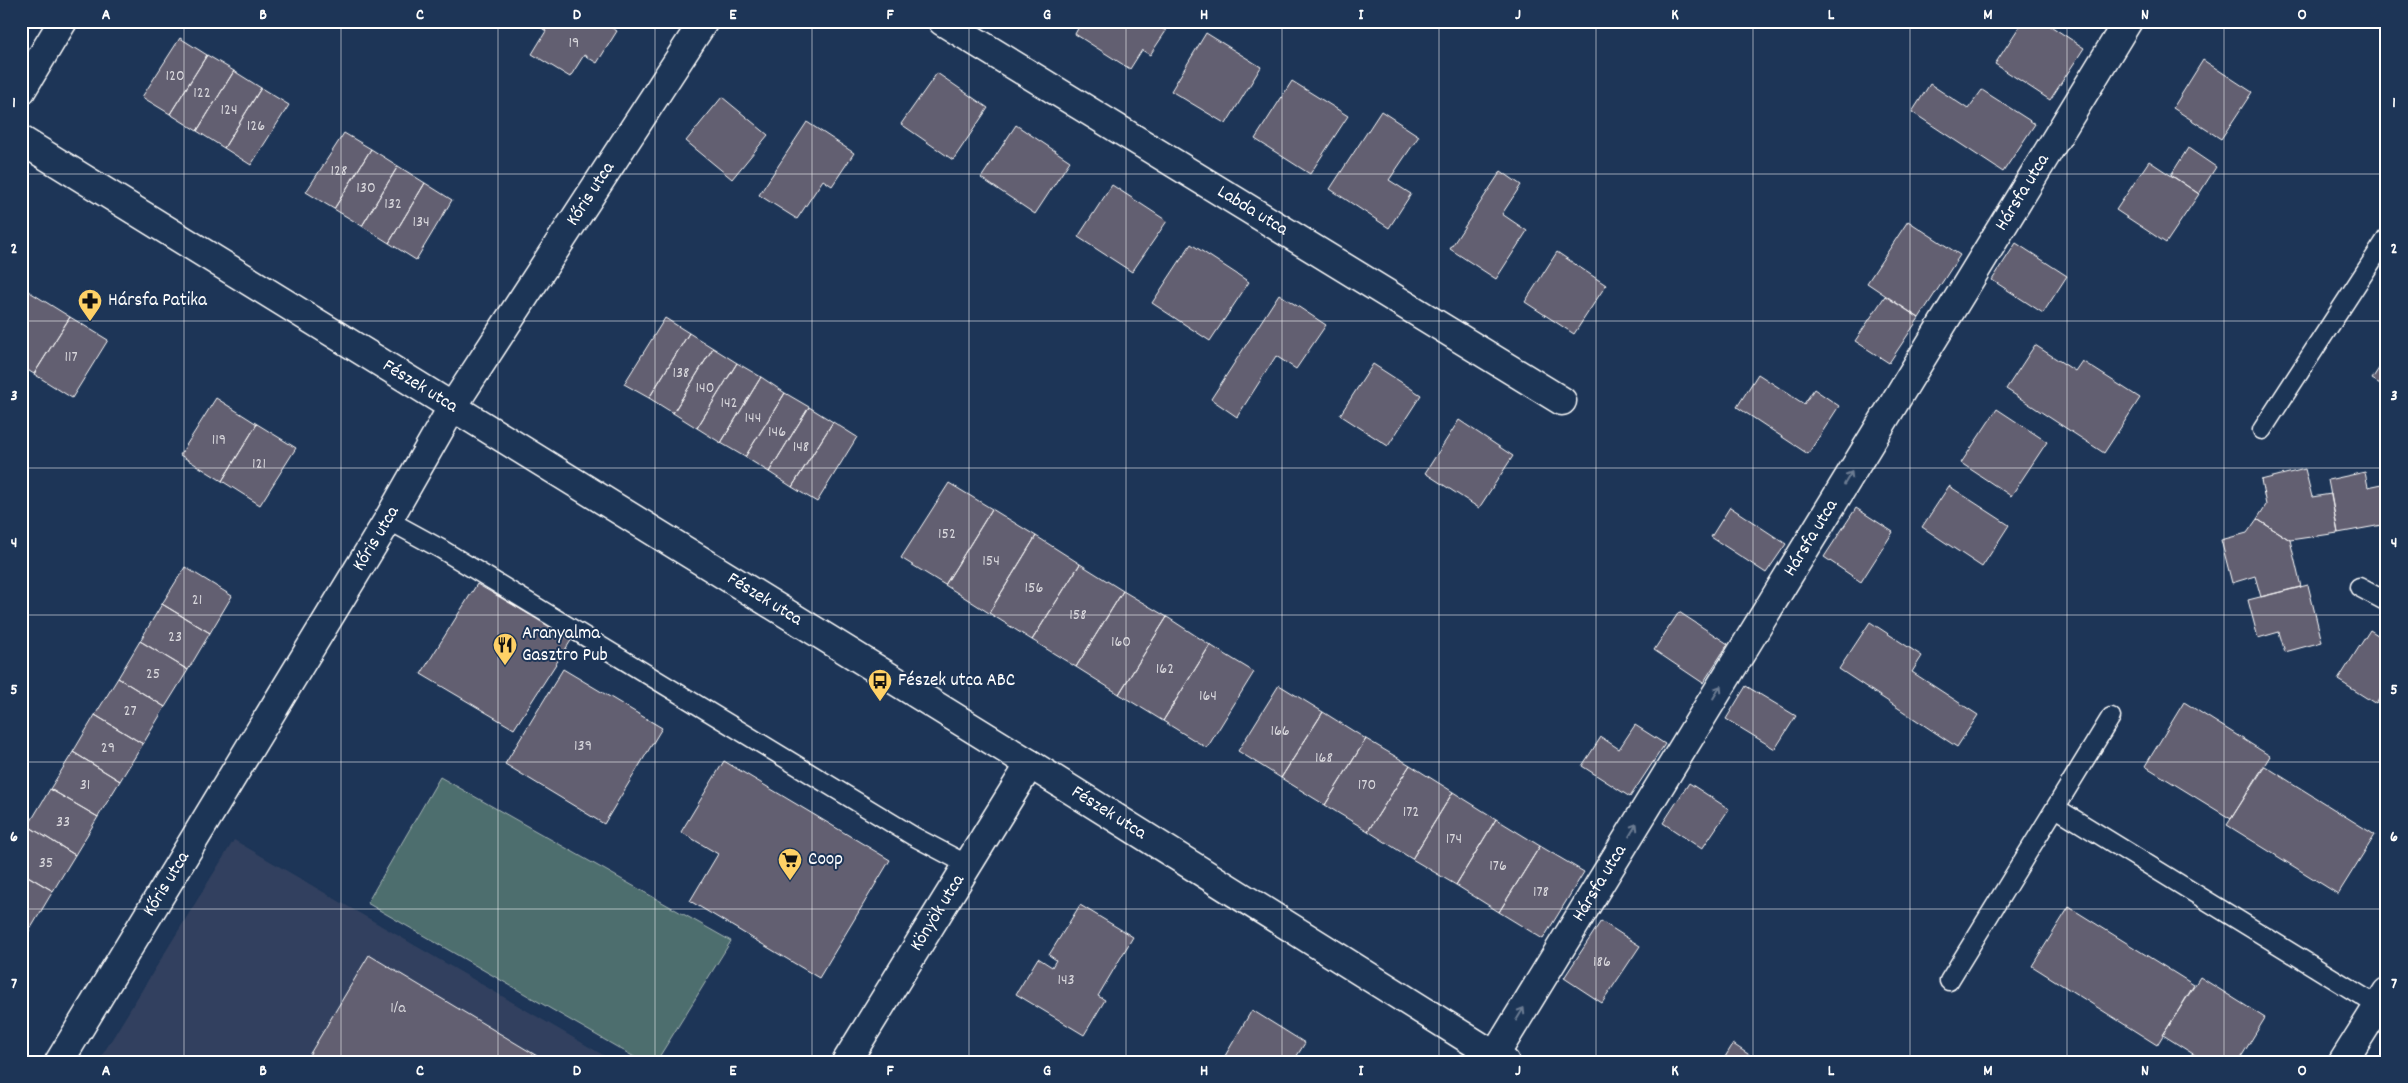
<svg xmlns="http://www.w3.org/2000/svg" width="2408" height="1083" viewBox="0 0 2408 1083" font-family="Dekko,sans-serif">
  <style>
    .built { fill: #32415f }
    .green { fill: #4e6e6e; stroke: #a6b6b6 }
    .building { fill: #625e71; stroke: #fff }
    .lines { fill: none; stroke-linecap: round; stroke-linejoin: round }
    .service-casing { stroke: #fff; stroke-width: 21 }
    .minor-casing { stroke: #fff; stroke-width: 31 }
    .service { stroke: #1d3557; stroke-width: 18 }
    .minor { stroke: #1d3557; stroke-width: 28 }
    .oneway { stroke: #6c7c92 }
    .grid { fill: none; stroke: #fff; stroke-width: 1; stroke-opacity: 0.55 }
    .labels { text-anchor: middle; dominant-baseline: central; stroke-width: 4; stroke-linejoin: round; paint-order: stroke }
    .number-label { font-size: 16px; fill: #d8d7dc }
    .street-label { font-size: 19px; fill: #fff; stroke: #1d3557 }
    .poi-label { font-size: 19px; fill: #fff; stroke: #1d3557; text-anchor: start }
    .neatline { fill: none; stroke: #fff; stroke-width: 2 }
    .grid-label { font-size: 16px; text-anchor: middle; font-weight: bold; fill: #fff }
  </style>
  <rect width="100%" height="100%" fill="#1d3557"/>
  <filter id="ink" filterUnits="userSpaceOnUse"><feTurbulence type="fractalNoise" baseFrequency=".02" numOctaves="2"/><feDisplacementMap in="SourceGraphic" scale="10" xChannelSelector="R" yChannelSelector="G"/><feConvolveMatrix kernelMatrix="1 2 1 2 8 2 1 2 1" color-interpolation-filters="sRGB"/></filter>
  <g filter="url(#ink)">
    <path class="built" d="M234,840L615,1062H98Z"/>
    <path class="green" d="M440,777L731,941L656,1062H643L367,903Z"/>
    <path class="building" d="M532,21H601L617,31L597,63L584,55L570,77L532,54L546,31Z
      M1082,21H1160L1157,25L1166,31L1150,55L1142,50L1130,69L1075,34Z
      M2023,21H2043L2084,48L2050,100L1995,64Z
      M2089,21H2101L2098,27Z
      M1206,33L1261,67L1226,124L1171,91Z
      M180,38L207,55L170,114L142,97Z
      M207,55L234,71L197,131L170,114Z
      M2203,60L2252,92L2221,139L2173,108Z
      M234,71L261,88L224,148L197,131Z
      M937,73L988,108L953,160L901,124Z
      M1292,81L1348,116L1310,174L1255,139Z
      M1930,84L1968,109L1982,90L2035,124L2003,172L1912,112Z
      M261,88L289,105L251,165L224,148Z
      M722,97L768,135L732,179L686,141Z
      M1381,111L1419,136L1389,180L1411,194L1389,228L1330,189Z
      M807,122L854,153L832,186L823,180L797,219L759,195Z
      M1016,125L1070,161L1035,214L981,178Z
      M344,133L371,149L334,209L306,192Z
      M2188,148L2216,167L2199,194L2171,175Z
      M371,149L398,166L362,226L334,209Z
      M2149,161L2199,194L2166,243L2116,210Z
      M398,166L425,183L389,243L362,226Z
      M1501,171L1521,185L1502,214L1527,231L1496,279L1450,249Z
      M425,183L452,200L416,260L389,243Z
      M1112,185L1167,221L1132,272L1078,237Z
      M1908,221L1960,255L1919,318L1867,283Z
      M2016,243L2067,276L2043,313L1992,280Z
      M1191,244L1249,282L1210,341L1152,303Z
      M1557,252L1606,285L1574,334L1525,302Z
      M28,291L70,317L34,374L21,366V302Z
      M1279,294L1326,325L1296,369L1276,356L1237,417L1211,399Z
      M1885,296L1919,318L1889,363L1855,341Z
      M70,317L108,340L72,398L34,374Z
      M665,318L689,333L649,398L624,384Z
      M689,333L713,348L673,413L649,398Z
      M2035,345L2075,371L2082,361L2140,398L2104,453L2006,389Z
      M713,348L737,363L697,428L673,413Z
      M2387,356V388L2372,379Z
      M737,363L761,377L721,443L697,428Z
      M1373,364L1421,395L1388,446L1340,415Z
      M1758,374L1804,404L1814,389L1839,406L1808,454L1737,407Z
      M761,377L785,393L745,457L721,443Z
      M785,393L809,407L769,472L745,457Z
      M216,398L257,424L222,481L180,455Z
      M809,407L833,422L792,487L769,472Z
      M1997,409L2047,442L2011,496L1961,463Z
      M1459,420L1513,456L1479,508L1425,473Z
      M833,422L857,437L817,502L792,487Z
      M257,424L296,448L260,505L222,481Z
      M2305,469L2312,497L2331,494L2338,533L2290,540L2257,519L2266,505L2261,480Z
      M2365,472L2368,487L2387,483V524L2338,533L2328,480Z
      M949,483L992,509L945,585L901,558Z
      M1949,486L2009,525L1982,567L1922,527Z
      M1730,507L1786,544L1766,573L1711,537Z
      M1856,508L1893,532L1861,582L1824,557Z
      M992,509L1036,536L989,613L945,585Z
      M2257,519L2290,540L2301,587L2261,597L2255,576L2232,583L2221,540L2247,533Z
      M1036,536L1080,564L1032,640L989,613Z
      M1080,564L1123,591L1076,667L1032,640Z
      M185,567L232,596L210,633L162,604Z
      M477,584L572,639L514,729L421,674Z
      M2308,585L2322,642L2285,652L2279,632L2258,638L2248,600Z
      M1123,591L1167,617L1119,694L1076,667Z
      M162,604L210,633L188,670L140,641Z
      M1679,612L1728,644L1703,683L1654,650Z
      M1167,617L1210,645L1163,721L1119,694Z
      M1870,622L1922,656L1912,672L1978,715L1957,747L1839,669Z
      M2370,630L2387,641V686L2376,704L2338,680Z
      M140,641L188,670L165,707L118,678Z
      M1210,645L1254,672L1207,748L1163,721Z
      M563,669L662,728L604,824L505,764Z
      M118,678L165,707L143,744L95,715Z
      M1279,685L1323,712L1281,778L1238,751Z
      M1746,686L1796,716L1775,749L1726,719Z
      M2184,702L2270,756L2231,819L2145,766Z
      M1323,712L1366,739L1325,805L1281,778Z
      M95,715L143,744L120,781L73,752Z
      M1635,725L1665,744L1630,797L1582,766L1601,737L1619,749Z
      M1366,739L1410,765L1368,831L1325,805Z
      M73,752L120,781L98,817L50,789Z
      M724,761L890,860L819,978L690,901L718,854L681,832Z
      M1410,765L1453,792L1412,859L1368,831Z
      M2265,766L2375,835L2338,894L2227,825Z
      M1689,783L1729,809L1702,849L1663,823Z
      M50,789L98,817L75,855L28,826Z
      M1453,792L1496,819L1456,885L1412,859Z
      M1496,819L1540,846L1499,912L1456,885Z
      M28,826L75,855L53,891L21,872V837Z
      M1540,846L1584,872L1543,939L1499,912Z
      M21,872L53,891L31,928L21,922Z
      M1080,905L1133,937L1098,996L1105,1000L1084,1035L1016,994L1038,958L1052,967L1056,960L1049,955Z
      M2069,907L2194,985L2157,1045L2032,966Z
      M1601,921L1640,946L1602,1003L1564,978Z
      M21,922L31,928L21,944Z
      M369,955L547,1062H305Z
      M2200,977L2265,1018L2238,1062H2206L2163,1035Z
      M1252,1010L1305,1043L1293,1062L1222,1061Z
      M1733,1044L1760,1062H1722Z"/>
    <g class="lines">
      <defs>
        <path id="service" d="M2262,430L2387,238
          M388,520L441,549L913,836L968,865
          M2359,587L2387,602
          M2056,808L2378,1006
          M1949,981L2111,717"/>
        <g id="minor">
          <path id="s1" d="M942,21L1562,401"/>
          <path d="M21,91L63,21"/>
          <path id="s2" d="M21,140L1030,764L1505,1062"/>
          <path id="s3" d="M1495,1055L2128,21"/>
          <path id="s4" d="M59,1062L388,520L453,406L704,21"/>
          <path id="s5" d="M846,1062L1030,764"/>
          <path d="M2343,1062L2387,992"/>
        </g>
      </defs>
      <use href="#service" class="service-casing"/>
      <use href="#minor" class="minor-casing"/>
      <use href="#service" class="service"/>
      <use href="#minor" class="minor"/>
    </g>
    <defs><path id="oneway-shaft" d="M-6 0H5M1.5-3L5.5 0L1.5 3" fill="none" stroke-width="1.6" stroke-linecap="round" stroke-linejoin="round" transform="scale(1.25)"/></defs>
    <g class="oneway">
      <use href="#oneway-shaft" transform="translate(1848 478) rotate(-59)"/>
      <use href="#oneway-shaft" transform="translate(1717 692) rotate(-59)"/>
      <use href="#oneway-shaft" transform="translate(1633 830) rotate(-59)"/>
      <use href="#oneway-shaft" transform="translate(1520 1014) rotate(-59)"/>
    </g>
  </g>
  <path class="grid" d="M184,21V1062M341,21V1062M498,21V1062M655,21V1062M812,21V1062M969,21V1062M1126,21V1062M1282,21V1062M1439,21V1062M1596,21V1062M1753,21V1062M1910,21V1062M2067,21V1062M2224,21V1062M21,174H2387M21,321H2387M21,468H2387M21,615H2387M21,762H2387M21,909H2387"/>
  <defs>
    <symbol id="pharmacy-pin" viewBox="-11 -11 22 30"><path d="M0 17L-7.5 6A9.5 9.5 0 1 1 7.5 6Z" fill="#ffd166" stroke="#1d3557"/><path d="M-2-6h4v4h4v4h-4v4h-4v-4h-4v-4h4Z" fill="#111"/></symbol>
    <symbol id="restaurant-pin" viewBox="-11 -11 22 30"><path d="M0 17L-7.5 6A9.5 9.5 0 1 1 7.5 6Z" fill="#ffd166" stroke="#1d3557"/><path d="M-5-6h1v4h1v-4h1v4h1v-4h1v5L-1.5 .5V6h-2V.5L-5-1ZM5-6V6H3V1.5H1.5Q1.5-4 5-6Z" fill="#111"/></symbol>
    <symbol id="bus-pin" viewBox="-11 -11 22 30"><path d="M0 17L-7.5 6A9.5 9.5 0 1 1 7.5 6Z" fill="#ffd166" stroke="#1d3557"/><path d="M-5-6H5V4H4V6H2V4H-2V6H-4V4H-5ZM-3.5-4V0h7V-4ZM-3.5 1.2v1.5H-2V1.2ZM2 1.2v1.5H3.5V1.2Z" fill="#111"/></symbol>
    <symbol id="supermarket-pin" viewBox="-11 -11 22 30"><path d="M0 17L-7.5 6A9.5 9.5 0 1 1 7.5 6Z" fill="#ffd166" stroke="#1d3557"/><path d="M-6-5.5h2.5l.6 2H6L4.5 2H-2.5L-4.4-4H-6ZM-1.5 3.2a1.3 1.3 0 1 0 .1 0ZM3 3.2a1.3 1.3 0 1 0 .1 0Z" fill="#111"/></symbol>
  </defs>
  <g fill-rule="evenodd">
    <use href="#pharmacy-pin" x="76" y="287" width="28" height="38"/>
    <use href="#restaurant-pin" x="491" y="631" width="28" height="38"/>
    <use href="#bus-pin" x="866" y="667" width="28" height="38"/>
    <use href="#supermarket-pin" x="776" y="846" width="28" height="38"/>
  </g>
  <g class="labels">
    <g class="number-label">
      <text x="574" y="43">19</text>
      <text x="175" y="76">120</text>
      <text x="202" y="93">122</text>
      <text x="229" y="110">124</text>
      <text x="256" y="126">126</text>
      <text x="339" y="171">128</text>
      <text x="366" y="188">130</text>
      <text x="393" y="204">132</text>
      <text x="421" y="222">134</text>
      <text x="71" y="357">117</text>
      <text x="681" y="373">138</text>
      <text x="705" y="388">140</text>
      <text x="729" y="403">142</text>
      <text x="753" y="418">144</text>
      <text x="777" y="432">146</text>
      <text x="219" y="440">119</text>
      <text x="801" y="447">148</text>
      <text x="259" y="464">121</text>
      <text x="947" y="534">152</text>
      <text x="991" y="561">154</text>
      <text x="1034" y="588">156</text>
      <text x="197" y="600">21</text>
      <text x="1078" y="615">158</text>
      <text x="175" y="637">23</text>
      <text x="1121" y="642">160</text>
      <text x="1165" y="669">162</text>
      <text x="153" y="674">25</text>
      <text x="1208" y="696">164</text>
      <text x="130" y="711">27</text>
      <text x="1280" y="731">166</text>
      <text x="583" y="746">139</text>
      <text x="108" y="748">29</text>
      <text x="1324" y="758">168</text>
      <text x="85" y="785">31</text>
      <text x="1367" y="785">170</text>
      <text x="1411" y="812">172</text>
      <text x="63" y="822">33</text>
      <text x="1454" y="839">174</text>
      <text x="46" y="863">35</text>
      <text x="1498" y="866">176</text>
      <text x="1541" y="892">178</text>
      <text x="1602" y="962">186</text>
      <text x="1066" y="980">143</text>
      <text x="398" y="1008">1/a</text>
    </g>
    <g class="street-label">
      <text stroke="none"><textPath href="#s3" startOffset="1011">Hársfa utca</textPath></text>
      <text stroke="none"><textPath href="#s4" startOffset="1018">Kőris utca</textPath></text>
      <text stroke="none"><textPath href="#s1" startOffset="364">Labda utca</textPath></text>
      <text stroke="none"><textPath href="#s2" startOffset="469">Fészek utca</textPath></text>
      <text stroke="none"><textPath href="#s4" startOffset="612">Kőris utca</textPath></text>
      <text stroke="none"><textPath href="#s3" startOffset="606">Hársfa utca</textPath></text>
      <text stroke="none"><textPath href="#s2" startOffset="874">Fészek utca</textPath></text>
      <text stroke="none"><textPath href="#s2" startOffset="1279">Fészek utca</textPath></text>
      <text stroke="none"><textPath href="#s4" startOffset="208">Kőris utca</textPath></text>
      <text stroke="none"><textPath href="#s3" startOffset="201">Hársfa utca</textPath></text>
      <text stroke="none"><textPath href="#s5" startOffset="175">Könyök utca</textPath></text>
    </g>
    <g class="poi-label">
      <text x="108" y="301">Hársfa Patika</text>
      <text x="522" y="634">Aranyalma<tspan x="522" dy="22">Gasztro Pub</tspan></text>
      <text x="898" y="681">Fészek utca ABC</text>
      <text x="808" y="860">Coop</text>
    </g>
  </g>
  <rect width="2408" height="1083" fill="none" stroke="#1d3557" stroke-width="55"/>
  <rect x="28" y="28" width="2352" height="1028" class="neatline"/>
  <g class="grid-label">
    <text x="106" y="19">A</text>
    <text x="263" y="19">B</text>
    <text x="420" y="19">C</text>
    <text x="577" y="19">D</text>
    <text x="733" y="19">E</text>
    <text x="890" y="19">F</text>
    <text x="1047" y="19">G</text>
    <text x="1204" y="19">H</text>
    <text x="1361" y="19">I</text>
    <text x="1518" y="19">J</text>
    <text x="1675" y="19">K</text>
    <text x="1831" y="19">L</text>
    <text x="1988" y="19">M</text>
    <text x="2145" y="19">N</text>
    <text x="2302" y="19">O</text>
    <text x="14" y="107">1</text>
    <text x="2394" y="107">1</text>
    <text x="14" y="253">2</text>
    <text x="2394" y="253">2</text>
    <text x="14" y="400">3</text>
    <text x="2394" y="400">3</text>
    <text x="14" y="547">4</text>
    <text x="2394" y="547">4</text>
    <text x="14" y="694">5</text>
    <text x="2394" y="694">5</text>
    <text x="14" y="841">6</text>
    <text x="2394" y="841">6</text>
    <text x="14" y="988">7</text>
    <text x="2394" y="988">7</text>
    <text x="106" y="1075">A</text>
    <text x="263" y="1075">B</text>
    <text x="420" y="1075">C</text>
    <text x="577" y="1075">D</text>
    <text x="733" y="1075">E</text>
    <text x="890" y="1075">F</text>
    <text x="1047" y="1075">G</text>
    <text x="1204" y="1075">H</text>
    <text x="1361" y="1075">I</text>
    <text x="1518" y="1075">J</text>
    <text x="1675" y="1075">K</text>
    <text x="1831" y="1075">L</text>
    <text x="1988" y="1075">M</text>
    <text x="2145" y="1075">N</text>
    <text x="2302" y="1075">O</text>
  </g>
</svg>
